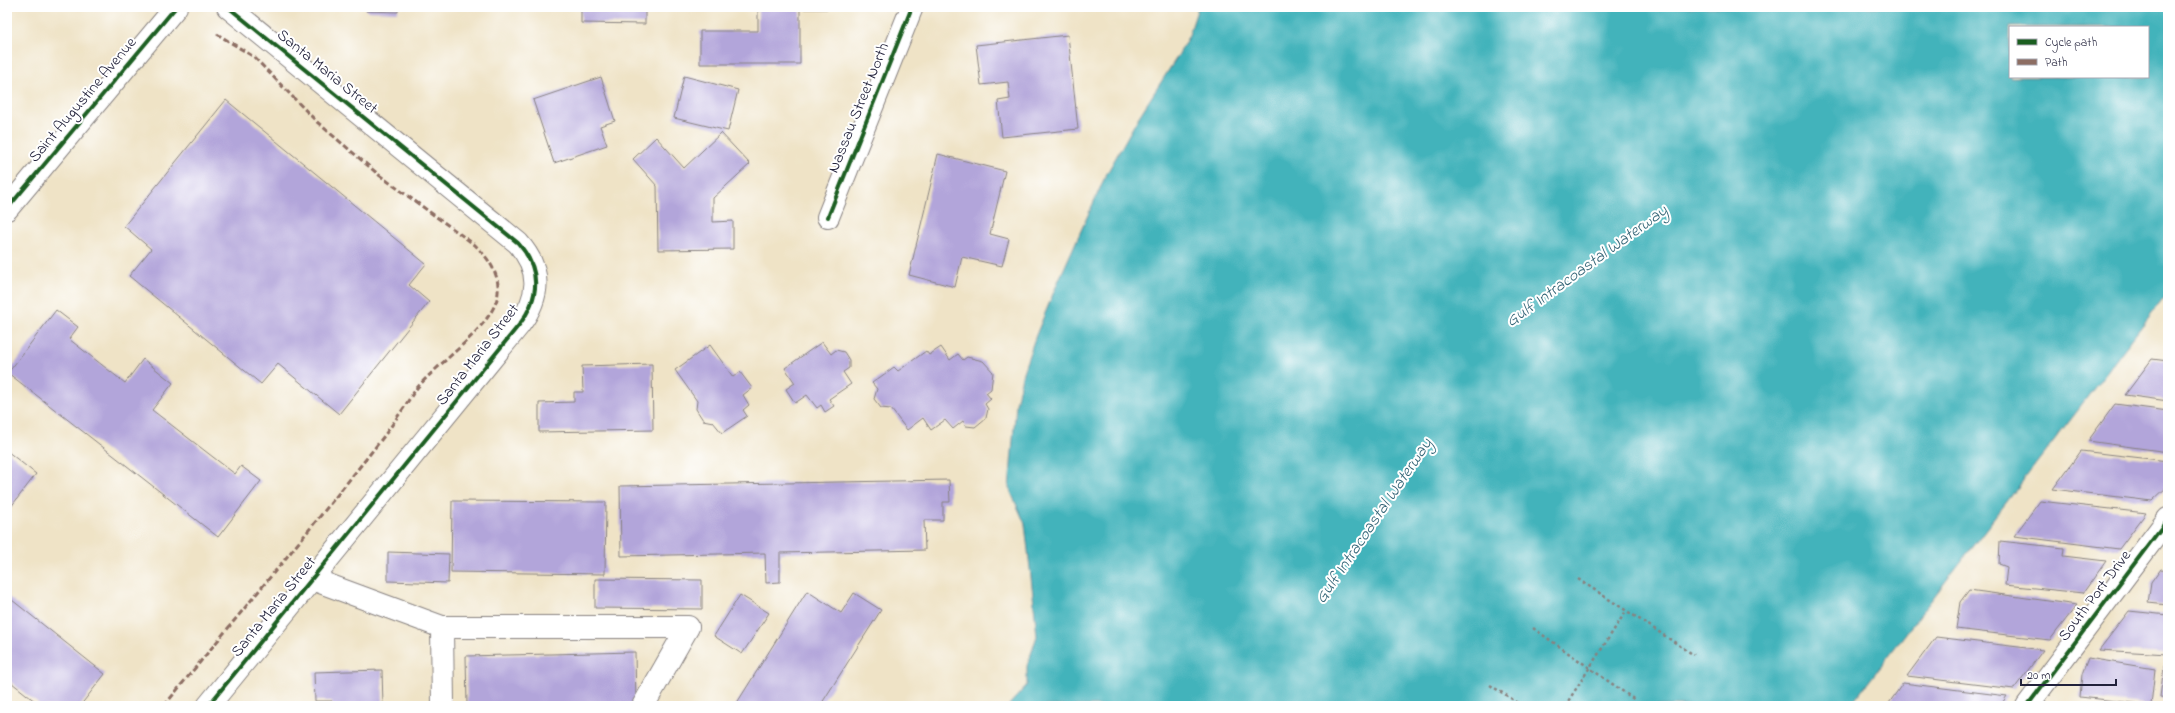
<svg xmlns="http://www.w3.org/2000/svg" width="2175" height="713" viewBox="0 0 2175 713" font-family="'Indie Flower',sans-serif">
  <style>
    .water { fill: #43b3bb; stroke: #326a7b; fill-rule: evenodd }
    .building { fill: #b2a5da }
    .lines { fill: none; stroke-linecap: round; stroke-linejoin: round }
    .minor-casing { stroke: #888280; stroke-width: 24 }
    .path { stroke: #888280; stroke-width: 2.5; stroke-dasharray: 3 3; stroke-linecap: butt }
    .minor { stroke: #fff; stroke-width: 22 }
    .quiet { stroke: #8d6e63; stroke-width: 3; stroke-dasharray: 6 3; stroke-linecap: butt }
    .cycleway-casing { stroke: #fff; stroke-width: 6 }
    .cycleway { stroke: #1b5e20; stroke-width: 4 }
    .labels { text-anchor: middle; dominant-baseline: central; stroke-width: 4; stroke-linejoin: round; paint-order: stroke }
    .street-label { font-size: 16px; fill: #22223b; stroke: #fff }
    .water-label { font-size: 17px; font-style: italic; fill: #316375; stroke: #fff }
  </style>
  <rect width="100%" height="100%" fill="#fff"/>
  <filter id="ink" filterUnits="userSpaceOnUse"><feTurbulence type="fractalNoise" baseFrequency=".025" numOctaves="2"/><feDisplacementMap in="SourceGraphic" scale="8" xChannelSelector="R" yChannelSelector="G"/><feConvolveMatrix kernelMatrix="1 2 1 2 8 2 1 2 1" color-interpolation-filters="sRGB"/></filter>
  <filter id="wash" filterUnits="userSpaceOnUse"><feTurbulence type="fractalNoise" baseFrequency=".012" numOctaves="4" result="noise"/><feDisplacementMap in="SourceGraphic" scale="16" xChannelSelector="R" yChannelSelector="G"/><feGaussianBlur stdDeviation="0.9" result="paint"/><feColorMatrix in="noise" values="0 0 0 0 0 0 0 0 0 0 0 0 0 0 0 0 0 1.4 0 .05"/><feComposite in="paint" operator="in"/></filter>
  <g filter="url(#wash)">
    <rect width="100%" height="100%" fill="#efe3c6"/>
    <path class="water" d="M1198,7H2168V292L1850,706H1008L1027,685V666L1037,636L1033,595L1025,524L1009,488L1016,404L1023,372L1036,335L1058,282L1105,177L1138,118L1179,54L1189,35ZM2010,27H2148V77H2010Z"/>
    <g id="blocks">
      <path class="building" d="M366,7H398V12L366,11Z
        M581,7H645V24L581,23Z
        M758,7H832V9H800V64H700V31H758Z
        M1068,35L1078,129L1002,137L998,101L1010,99L1008,82L981,85L976,45Z
        M684,76L738,90L728,131L674,118Z
        M601,77L615,121L600,126L607,145L554,163L533,100Z
        M226,100L426,264L409,285L429,302L339,414L278,364L261,384L129,276L151,249L124,226Z
        M721,133L750,164L713,198V222L733,221V249L658,250L657,186L633,159L656,137L684,168Z
        M938,154L1005,171L990,234L1009,239L1002,266L962,257L955,287L909,275Z
        M56,310L78,327L69,339L125,383L143,359L173,383L152,410L235,474L241,466L261,481L218,537L8,373Z
        M822,342L831,354L836,350L844,352L849,360V368L843,372L851,384L829,399L834,406L825,412L821,405L817,408L807,395L795,403L786,389L795,383L785,368Z
        M710,345L733,377L740,372L752,388L743,395L749,405L743,410L747,416L722,433L713,422L703,420L696,409L697,401L675,370Z
        M941,347L950,360L958,354L963,360L967,357L983,361L993,372L991,389L986,393L991,399L985,404L988,409L986,418L975,427L966,426L963,421L953,429L945,420L931,430L923,418L907,430L891,409L881,408L874,399L877,389L872,383L894,367L898,371L926,351L929,355Z
        M2152,359L2168,361V401L2125,395Z
        M652,364L653,430L539,432V403L574,402V392H583L582,366Z
        M2115,404L2168,411V452L2088,441Z
        M7,451L36,474L7,512Z
        M2081,451L2168,461V486L2152,501L2053,489Z
        M949,480L950,502H943V520H924L925,550L780,553V582L766,583L765,553L621,556L620,486Z
        M452,501L606,502L605,574L451,572Z
        M2040,501L2146,513L2119,549L2014,536Z
        M2000,541L2064,548L2063,556L2106,561L2083,593L2005,585L2007,567L1999,564Z
        M388,552L449,554L448,583L388,581Z
        M2161,569L2168,570V605L2148,603L2151,583Z
        M595,579L702,580V609L595,608Z
        M1969,590L2077,605L2050,640L1956,629L1960,602Z
        M807,591L841,613L854,593L881,610L820,706H735Z
        M740,595L769,613L742,654L714,636Z
        M7,596L105,674L80,706H41L7,679Z
        M2129,611L2168,615V654L2099,650Z
        M1936,637L2043,650L2014,689L1907,676Z
        M635,652L636,706H467L466,656Z
        M2088,658L2155,669L2151,705L2080,697L2082,674Z
        M2164,666L2168,667V698L2160,697Z
        M382,670L383,706H332V701H315L314,672Z
        M1903,683L2007,696L2000,706H1887Z"/>
    </g>
  </g>
  <g filter="url(#ink)">
    <use href="#blocks" fill-opacity="0" stroke="#888280" stroke-width="1"/>
    <g class="lines">
      <defs>
        <path id="minor" d="M7,209L176,7
          M828,217L912,7
          M312,579L442,627H688L643,706
          M442,627L443,706
          M208,706L519,325C540,297 542,270 518,243L228,7
          M2027,706L2168,519"/>
      </defs>
      <use href="#minor" class="minor-casing"/>
      <path class="path" d="M1578,579L1694,655
        M1533,628L1635,700
        M1490,685L1523,706
        M1565,706L1626,611"/>
      <use href="#minor" class="minor"/>
      <path class="quiet" d="M164,706C230,625 297,546 362,464C374,449 387,433 398,416C405,407 410,397 417,388C438,363 488,330 497,299C502,277 490,260 475,245L379,175L317,122L254,57L217,34"/>
      <defs>
        <path id="cycleway" d="M7,209L176,7
          M828,217L912,7
          M208,706L519,325C540,297 542,270 518,243L228,7
          M2027,706L2168,519"/>
      </defs>
      <use href="#cycleway" class="cycleway-casing"/>
      <use href="#cycleway" class="cycleway"/>
    </g>
  </g>
  <g class="labels">
    <g class="street-label">
      <text transform="translate(327 72) rotate(39)">Santa Maria Street</text>
      <text transform="translate(83 100) rotate(-50)">Saint Augustine Avenue</text>
      <text transform="translate(859 108) rotate(-68)">Nassau Street North</text>
      <text transform="translate(478 355) rotate(-52)">Santa Maria Street</text>
      <text transform="translate(2095 596) rotate(-53)">South Port Drive</text>
      <text transform="translate(274 607) rotate(-51)">Santa Maria Street</text>
    </g>
    <g class="water-label">
      <text transform="translate(1587 266) rotate(-36)">Gulf Intracoastal Waterway</text>
      <text transform="translate(1374 521) rotate(-56)">Gulf Intracoastal Waterway</text>
    </g>
  </g>
  <rect width="2175" height="713" fill="none" stroke="#fff" stroke-width="24"/>
  <rect x="2009" y="26" width="140" height="52" fill="#ffffff" stroke="#a7a7b1"/>
  <rect x="2017" y="39" width="20" height="6" fill="#1b5e20" stroke="#a7a7b1"/>
  <text x="2045" y="46" font-size="12" fill="#22223b">Cycle path</text>
  <rect x="2017" y="59" width="20" height="6" fill="#8d6e63" stroke="#a7a7b1"/>
  <text x="2045" y="66" font-size="12" fill="#22223b">Path</text>
  <path d="M2021 679v6h95v-6" fill="none" stroke="#22223b" stroke-width="2"/>
  <text x="2027" y="679" font-size="12" fill="#22223b" stroke="#ffffff" stroke-width="3" paint-order="stroke">20 m</text>
</svg>
